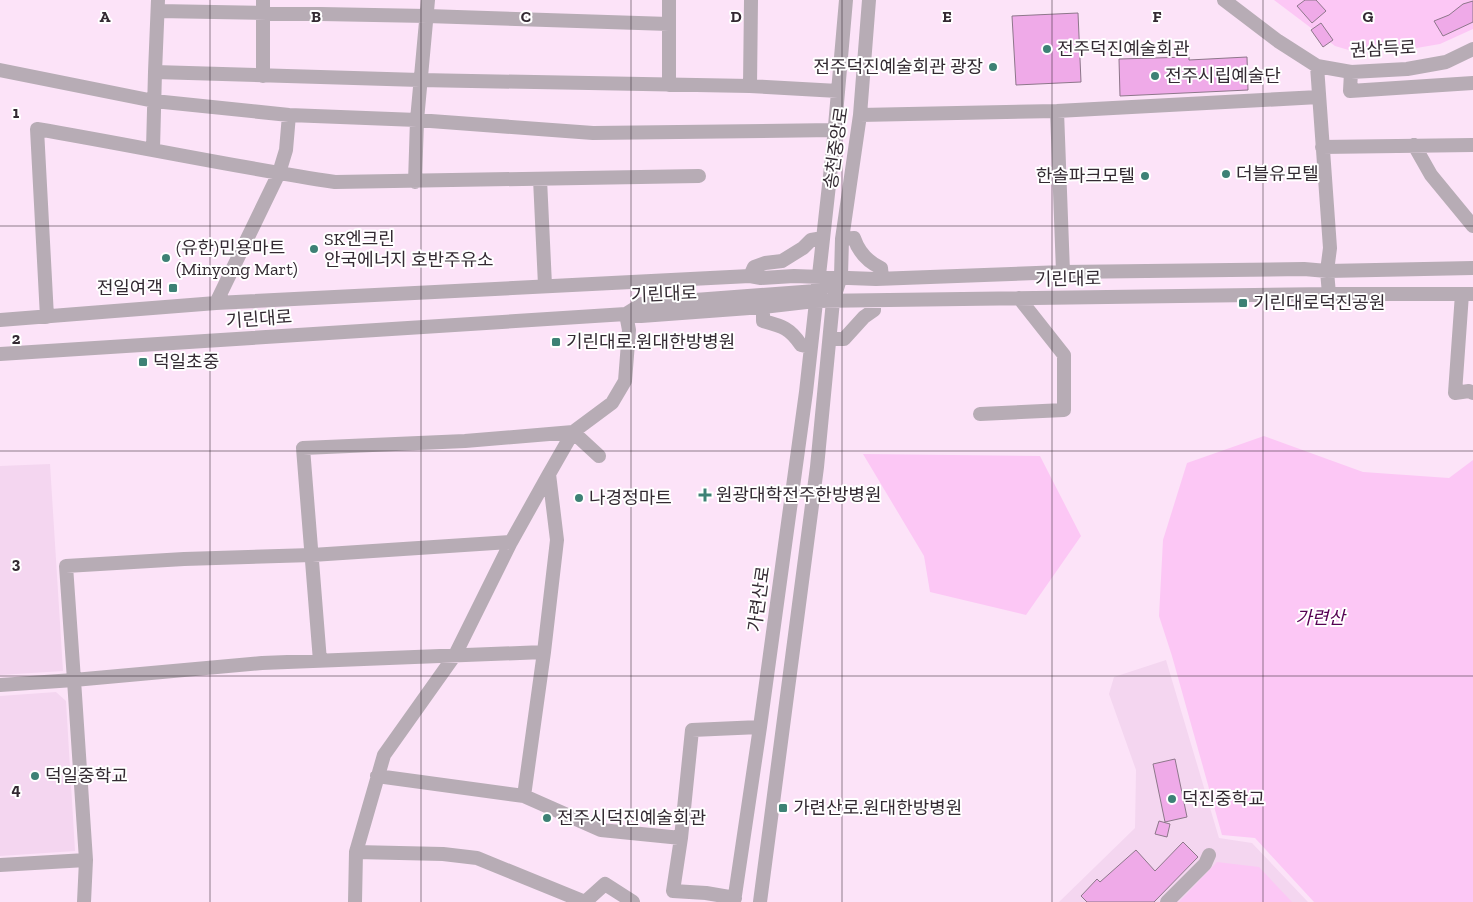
<svg xmlns="http://www.w3.org/2000/svg" width="1473" height="902" viewBox="0 0 1473 902" font-family="'Zilla Slab','Noto Sans KR',serif">
  <style>
    .built { fill: #f4d6f0 }
    .green { fill: #fcc7f5 }
    .building { fill: #efaae8; stroke: #8d778a }
    .lines { fill: none; stroke-linecap: round; stroke-linejoin: round }
    .minor { stroke: #b7acb5; stroke-width: 14 }
    .grid { fill: none; stroke: #332a32; stroke-width: 1; stroke-opacity: 0.55 }
    .poi-dot { fill: #3d8175; stroke: #fff; stroke-width: 2 }
    .labels { text-anchor: middle; dominant-baseline: central; stroke-width: 4; stroke-linejoin: round; paint-order: stroke }
    .poi-label { font-size: 18px; fill: #332a32; stroke: #fff; text-anchor: start }
    .street-label { font-size: 18px; fill: #332a32; stroke: #fff }
    .park-label { font-size: 18px; font-style: italic; fill: #550052; stroke: #fff }
    .grid-label { font-size: 16px; text-anchor: middle; font-weight: bold; fill: #332a32; stroke: #fff; stroke-width: 4; stroke-linejoin: round; paint-order: stroke }
  </style>
  <rect width="100%" height="100%" fill="#fce3f8"/>
  <path class="built" d="M50,464L63,671L0,675V466Z
    M1166,660L1219,838L1252,843L1308,902H1059L1135,828L1136,770L1109,694L1114,677Z
    M56,692L66,701L75,851L0,856V696Z"/>
  <path class="green" d="M1274,0H1473V29L1440,44L1399,51H1352L1335,46Z
    M1264,436L1363,472L1449,478L1473,460V902H1314L1255,838L1222,835L1172,656L1159,616L1163,540L1187,463Z
    M863,454L1040,456L1081,536L1026,615L930,592L924,556Z
    M1217,862L1259,867L1292,902H1179Z"/>
  <path class="building" d="M1305,0H1316L1326,11L1312,23L1297,6Z
    M1473,1V22L1443,36L1434,21L1449,15L1463,4Z
    M1078,13L1081,82L1016,85L1012,16Z
    M1321,23L1333,40L1323,47L1311,30Z
    M1189,57V60L1247,57L1248,90L1120,96L1119,59Z
    M1175,759L1187,817L1165,822L1153,764Z
    M1159,821L1170,824L1167,837L1155,834Z
    M1183,842L1198,857L1154,902H1087L1081,896L1097,879L1100,882L1136,850L1155,871Z"/>
  <g class="lines">
    <path class="minor" d="M158,0L155,72L420,80L750,86L838,91
      M263,0V76
      M669,0V85
      M1224,0L1278,41L1317,66L1351,72L1407,69L1446,62L1473,49
      M158,11L427,16L669,24
      M1317,66L1330,248L1327,271L1329,294
      M0,70L154,101L289,115L417,120L593,133L835,130
      M1351,72L1350,91L1473,83
      M750,86L751,0
      M1057,111L1063,272
      M860,115L1057,111L1319,97
      M1414,145L1431,175L1473,226
      M1322,147L1473,145
      M153,149L155,72
      M540,179L545,285
      M415,182L417,120L428,0
      M842,239L854,238C859,253 868,262 881,268L882,278
      M750,276L754,267L765,263L782,261L803,248L811,240L823,238
      M1462,294L1455,393L1469,391L1473,393
      M216,303L279,173L286,150L289,115
      M763,307V321C782,326 790,328 801,345L810,347
      M47,317L37,129C137,146 235,167 335,182L699,176
      M0,320L216,303L750,276L761,278L794,276L876,279L1063,272L1304,269L1327,271L1473,268
      M830,339H844L864,317L874,310V302
      M0,354L626,314L641,316L763,307L815,301L1329,294H1473
      M980,414L1064,410V355L1019,298
      M511,542L549,474
      M544,652L557,540L549,474L573,432L612,403L625,381L629,330L626,314L642,304L816,291L825,287
      M320,661L303,448L465,441L573,432L599,456
      M0,685L74,680L86,860L84,902
      M377,776L524,796L601,830L681,838
      M356,852L443,854L477,858L585,902L605,884L633,902
      M0,865L86,860
      M735,898L706,893L673,891L681,838L692,730L760,727
      M355,902L356,852L384,755L455,655L511,542L312,555L184,559L66,566L74,680L262,663L544,652L524,796
      M734,902L760,727L806,392L833,149L846,0
      M760,902L817,467L833,301L841,276L842,239L860,115L869,0
      M1167,902L1205,864L1209,855"/>
  </g>
  <path class="grid" d="M210,0V902M421,0V902M631,0V902M842,0V902M1052,0V902M1263,0V902M0,226H1473M0,451H1473M0,676H1473"/>
  <g class="poi-dot">
    <circle cx="1047" cy="49" r="5"/>
    <circle cx="993" cy="67" r="5"/>
    <circle cx="1155" cy="76" r="5"/>
    <circle cx="1226" cy="174" r="5"/>
    <circle cx="1145" cy="176" r="5"/>
    <circle cx="314" cy="249" r="5"/>
    <circle cx="166" cy="258" r="5"/>
    <rect x="168" y="283" width="10" height="10" rx="2.5"/>
    <rect x="1238" y="298" width="10" height="10" rx="2.5"/>
    <rect x="551" y="337" width="10" height="10" rx="2.5"/>
    <rect x="138" y="357" width="10" height="10" rx="2.5"/>
    <path d="M702.5 487.5h5v5h5v5h-5v5h-5v-5h-5v-5h5z"/>
    <circle cx="579" cy="498" r="5"/>
    <circle cx="35" cy="776" r="5"/>
    <circle cx="1172" cy="799" r="5"/>
    <rect x="778" y="803" width="10" height="10" rx="2.5"/>
    <circle cx="547" cy="818" r="5"/>
  </g>
  <g class="labels">
    <g class="poi-label">
      <text x="1057" y="49">전주덕진예술회관</text>
      <text x="983" y="67" text-anchor="end">전주덕진예술회관 광장</text>
      <text x="1165" y="76">전주시립예술단</text>
      <text x="1236" y="174">더블유모텔</text>
      <text x="1135" y="176" text-anchor="end">한솔파크모텔</text>
      <text x="324" y="239">SK엔크린<tspan x="324" dy="21">안국에너지 호반주유소</tspan></text>
      <text x="176" y="248">(유한)민용마트<tspan x="176" dy="21">(Minyong Mart)</tspan></text>
      <text x="163" y="288" text-anchor="end">전일여객</text>
      <text x="1253" y="303">기린대로덕진공원</text>
      <text x="566" y="342">기린대로.원대한방병원</text>
      <text x="153" y="362">덕일초중</text>
      <text x="716" y="495">원광대학전주한방병원</text>
      <text x="589" y="498">나경정마트</text>
      <text x="45" y="776">덕일중학교</text>
      <text x="1182" y="799">덕진중학교</text>
      <text x="793" y="808">가련산로.원대한방병원</text>
      <text x="557" y="818">전주시덕진예술회관</text>
    </g>
    <g class="street-label">
      <text transform="translate(1383 49) rotate(-3)">권삼득로</text>
      <text transform="translate(836 148) rotate(-82)">송천중앙로</text>
      <text transform="translate(1068 279) rotate(-1)">기린대로</text>
      <text transform="translate(664 294) rotate(-2)">기린대로</text>
      <text transform="translate(259 319) rotate(-4)">기린대로</text>
      <text transform="translate(759 599) rotate(-82)">가련산로</text>
    </g>
    <g class="park-label">
      <text x="1320" y="618">가련산</text>
    </g>
  </g>
  <g class="grid-label">
    <text x="105" y="22">A</text>
    <text x="316" y="22">B</text>
    <text x="526" y="22">C</text>
    <text x="736" y="22">D</text>
    <text x="947" y="22">E</text>
    <text x="1157" y="22">F</text>
    <text x="1368" y="22">G</text>
    <text x="16" y="118">1</text>
    <text x="16" y="344">2</text>
    <text x="16" y="569">3</text>
    <text x="16" y="795">4</text>
  </g>
</svg>
